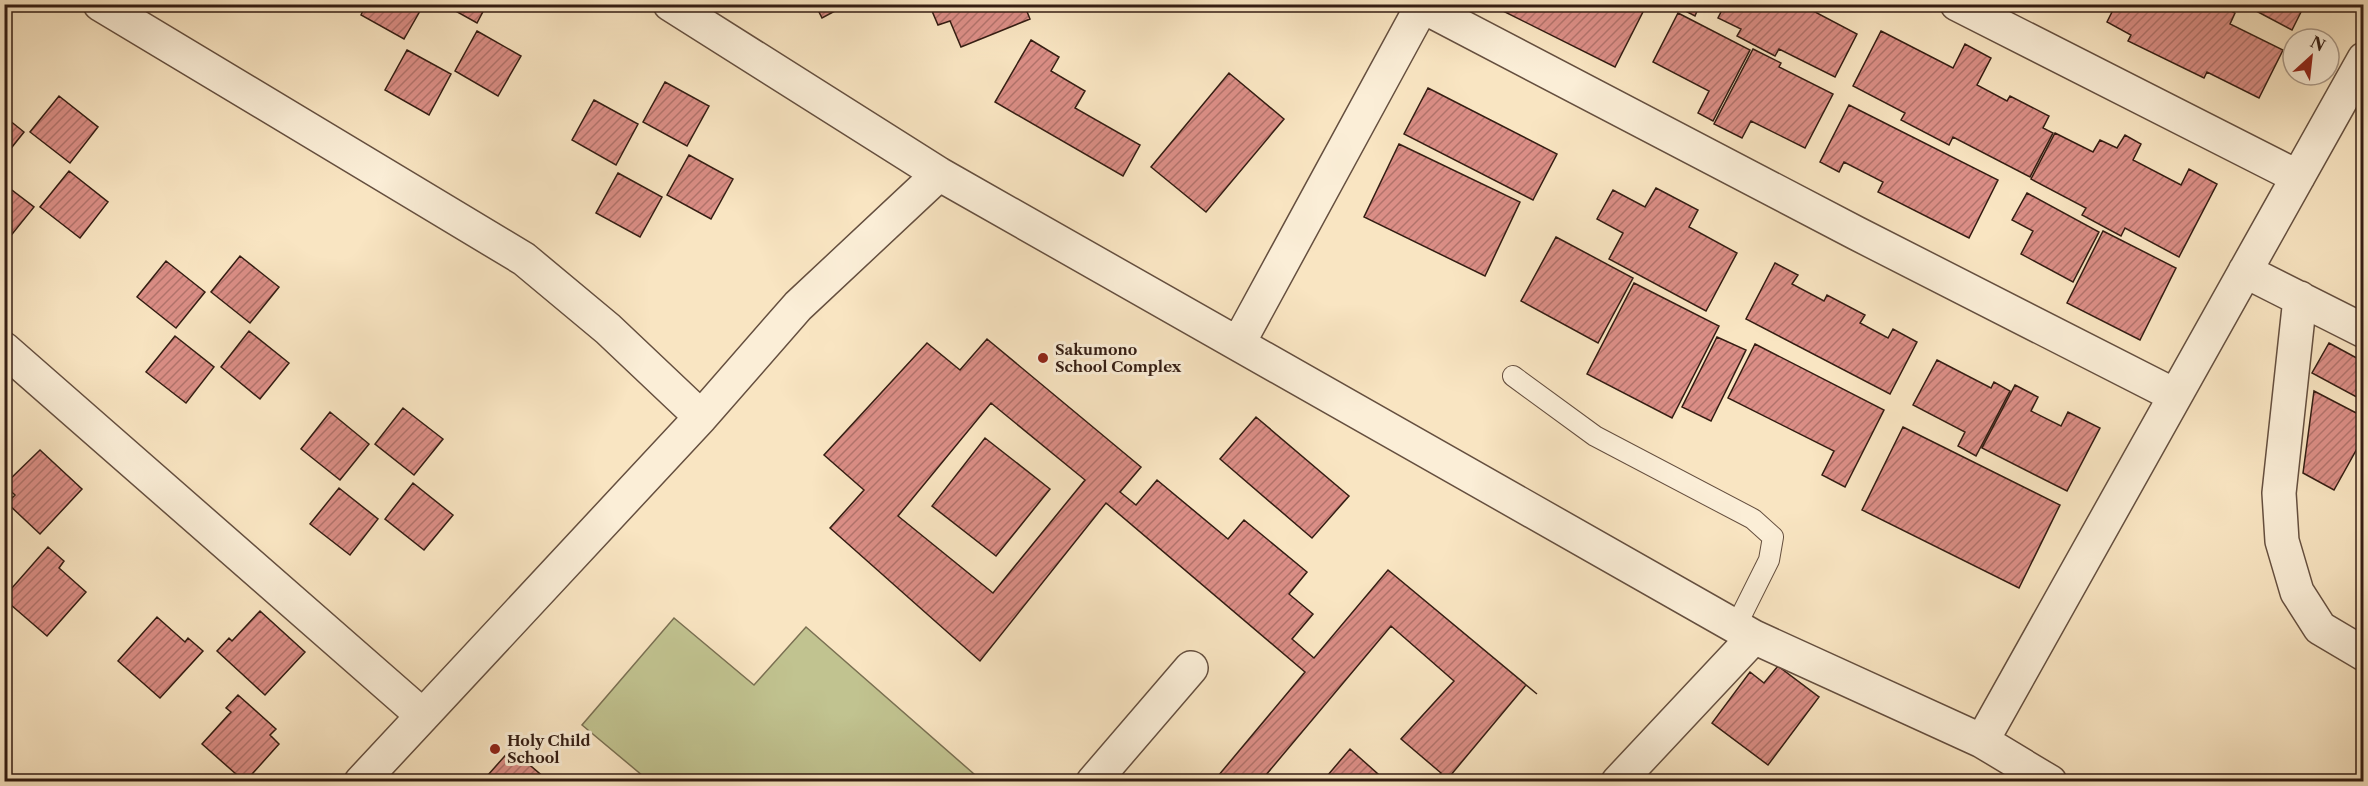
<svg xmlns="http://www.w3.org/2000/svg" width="2368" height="786" viewBox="0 0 2368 786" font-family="'Libre Caslon Text',serif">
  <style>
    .garden { fill: #c1c390; stroke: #7a7052; stroke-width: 1.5 }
    .building { fill: url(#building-hatch); stroke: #341d13; stroke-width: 1.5; fill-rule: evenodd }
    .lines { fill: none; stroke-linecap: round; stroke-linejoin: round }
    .lane-casing { stroke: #654f3f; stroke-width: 22 }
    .street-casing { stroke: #654f3f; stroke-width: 36 }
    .lane { stroke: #fbeed7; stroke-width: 20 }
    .street { stroke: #fbeed7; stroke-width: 33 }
    .poi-dot { fill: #8f2418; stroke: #fbeed7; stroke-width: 2 }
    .labels { text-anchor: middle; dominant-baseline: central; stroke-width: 6; stroke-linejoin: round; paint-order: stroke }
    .poi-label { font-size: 15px; font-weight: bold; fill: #341d13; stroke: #fbeed7; text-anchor: start }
  </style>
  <defs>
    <pattern id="building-hatch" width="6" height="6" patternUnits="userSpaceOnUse" patternTransform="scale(1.5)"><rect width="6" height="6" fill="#db8e86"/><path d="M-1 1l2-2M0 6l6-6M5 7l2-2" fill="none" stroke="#b2736c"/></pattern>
  </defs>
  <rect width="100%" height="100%" fill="#f9e5c2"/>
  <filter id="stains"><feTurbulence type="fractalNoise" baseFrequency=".00333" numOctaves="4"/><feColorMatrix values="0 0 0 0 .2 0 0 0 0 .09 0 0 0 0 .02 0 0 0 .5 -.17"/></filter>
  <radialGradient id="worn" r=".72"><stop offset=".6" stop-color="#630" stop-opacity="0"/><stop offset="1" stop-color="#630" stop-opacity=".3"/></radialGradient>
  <path class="garden" d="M674,618L754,685L806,627L982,781H649L582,725Z"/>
  <path class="building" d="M366,4H424L404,39L361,15Z
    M443,4H487L477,23Z
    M815,4H848L822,18Z
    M929,4H1024L1030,19L961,47L950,21L938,25Z
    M1489,4H1647L1615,67Z
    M1672,4H1700L1695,16Z
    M1716,4H1800L1857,34L1835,77L1779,49L1775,56L1737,36L1741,29L1718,18L1723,8Z
    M2116,4H2218L2235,13L2230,24L2283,50L2259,98L2207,72L2204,78L2128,41L2131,35L2107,22Z
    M2243,4H2305L2292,30Z
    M1678,13L1750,50L1713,121L1698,113L1709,91L1653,62Z
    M477,31L521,56L498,96L455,71Z
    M1881,31L1953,68L1965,44L1991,58L1977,85L2007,101L2010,96L2049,116L2043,128L2053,133L2030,177L1953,137L1949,145L1901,120L1905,113L1853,86Z
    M1031,40L1059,57L1051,71L1085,91L1075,108L1140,145L1123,176L995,102Z
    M1753,49L1781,63L1779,67L1833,94L1805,148L1751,121L1742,138L1714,124Z
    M407,50L451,74L429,115L385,90Z
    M1229,73L1284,119L1206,212L1151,167Z
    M665,82L709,106L687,146L643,122Z
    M1428,88L1557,154L1533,200L1404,134Z
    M59,96L98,127L70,163L30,132Z
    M594,100L638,124L616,165L572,140Z
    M1849,105L1998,180L1969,238L1878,192L1883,182L1844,162L1839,172L1820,162Z
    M4,116L24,132L4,157Z
    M2055,133L2093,152L2100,140L2117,148L2125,135L2141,144L2133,160L2181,185L2189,169L2217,184L2179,257L2125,228L2121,236L2082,215L2086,208L2031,179Z
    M1399,144L1520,202L1485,276L1364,217Z
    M689,155L733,179L711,219L667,195Z
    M69,171L108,202L80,238L40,207Z
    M618,173L662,197L640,237L596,213Z
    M4,184L34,207L5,243L4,242Z
    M1656,188L1698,210L1689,227L1737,253L1706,311L1609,259L1623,233L1597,219L1613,190L1645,207Z
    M2027,193L2099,232L2073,282L2021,254L2033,231L2012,220Z
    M2103,231L2176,268L2140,340L2067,303Z
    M1556,237L1633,278L1598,343L1521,301Z
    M240,256L279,287L250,323L211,292Z
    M166,261L205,292L176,328L137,297Z
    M1775,263L1798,275L1792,284L1824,301L1827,295L1865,315L1860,323L1888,338L1893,329L1917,342L1890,394L1746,319Z
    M1634,283L1719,326L1672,418L1587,374Z
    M249,331L289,363L260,399L221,367Z
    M175,336L214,367L186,403L146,372Z
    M1717,337L1746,350L1711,421L1682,407Z
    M987,339L1141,467L1120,492L1136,505L1157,480L1228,539L1244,520L1307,572L1289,594L1313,614L1292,639L1314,658L1388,570L1537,694L1526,685L1445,782H1433L1441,773L1401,739L1454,681L1391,626L1260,782H1213L1305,672L1106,503L980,661L830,528L864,490L824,455L927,343L960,370ZM991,403L1085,480L993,593L898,516Z
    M2329,343L2364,362V401L2312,373Z
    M1755,344L1884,410L1845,487L1822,475L1834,451L1728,398Z
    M1937,360L1991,388L1994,382L2010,391L1976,456L1958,446L1965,432L1913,405Z
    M2015,385L2038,397L2031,411L2061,426L2068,412L2100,428L2067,491L1982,448Z
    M2314,391L2364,417V436L2334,490L2303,473Z
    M403,408L443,439L414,475L375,444Z
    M330,412L369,444L340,480L301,449Z
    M1256,417L1349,496L1312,538L1220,459Z
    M1903,427L2060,505L2019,588L1862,510Z
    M985,438L1050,489L996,556L932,506Z
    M40,450L82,489L40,534L7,503L15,495L4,485Z
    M413,483L453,515L424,550L385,519Z
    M339,488L378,519L350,555L310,524Z
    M48,547L64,561L59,568L86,592L47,636L4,599V597Z
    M260,611L305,652L265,695L217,651L229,638L232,641Z
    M157,617L185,642L188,638L203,651L160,698L118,661Z
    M1778,666L1819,697L1768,765L1712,723L1750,672L1764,683Z
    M238,695L276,729L270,735L279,744L245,782L202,744L231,712L226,708Z
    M511,749L546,779L544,782H496L488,775Z
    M1350,749L1387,782H1322Z"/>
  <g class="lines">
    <defs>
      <path id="lane" d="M1513,376L1595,436L1753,519L1773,537L1769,560L1736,626"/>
      <path id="street" d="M100,4L524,259L608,329L701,417
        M670,4L939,174L1754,637L1982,741L2050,782
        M1957,4L2298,177
        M1422,6L1856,233L2174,395
        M2245,271L2364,331
        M2300,298L2279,493L2282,541L2297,592L2320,628L2364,654
        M1238,344L1423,4
        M4,349L422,715
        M1982,741L2364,59
        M361,782L701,417L798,306L939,174
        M1093,782L1191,668
        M1618,782L1754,637"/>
    </defs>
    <use href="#lane" class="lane-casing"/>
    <use href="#street" class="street-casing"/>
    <use href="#lane" class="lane"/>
    <use href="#street" class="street"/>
  </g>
  <g class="poi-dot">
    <circle cx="1043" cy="358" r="6"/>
    <circle cx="495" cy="749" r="6"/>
  </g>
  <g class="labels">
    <g class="poi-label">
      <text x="1055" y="349">Sakumono<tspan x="1055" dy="17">School Complex</tspan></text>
      <text x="507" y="740">Holy Child<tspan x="507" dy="17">School</tspan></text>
    </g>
  </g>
  <rect width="2368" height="786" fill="none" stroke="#f9e5c2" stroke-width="24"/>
  <rect x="6" y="6" width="2356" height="774" fill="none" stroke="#341d13" stroke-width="3"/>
  <rect x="12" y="12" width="2344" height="762" fill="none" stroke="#341d13" stroke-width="1.5"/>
  <g transform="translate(2311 57) rotate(27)"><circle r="28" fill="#fbeed7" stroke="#ab9a89" stroke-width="1.5"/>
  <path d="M0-4.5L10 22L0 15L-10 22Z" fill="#8f2418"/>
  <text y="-9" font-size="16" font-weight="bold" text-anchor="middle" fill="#341d13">N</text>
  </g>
  <rect width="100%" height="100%" filter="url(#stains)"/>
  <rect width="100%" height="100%" fill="url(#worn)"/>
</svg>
